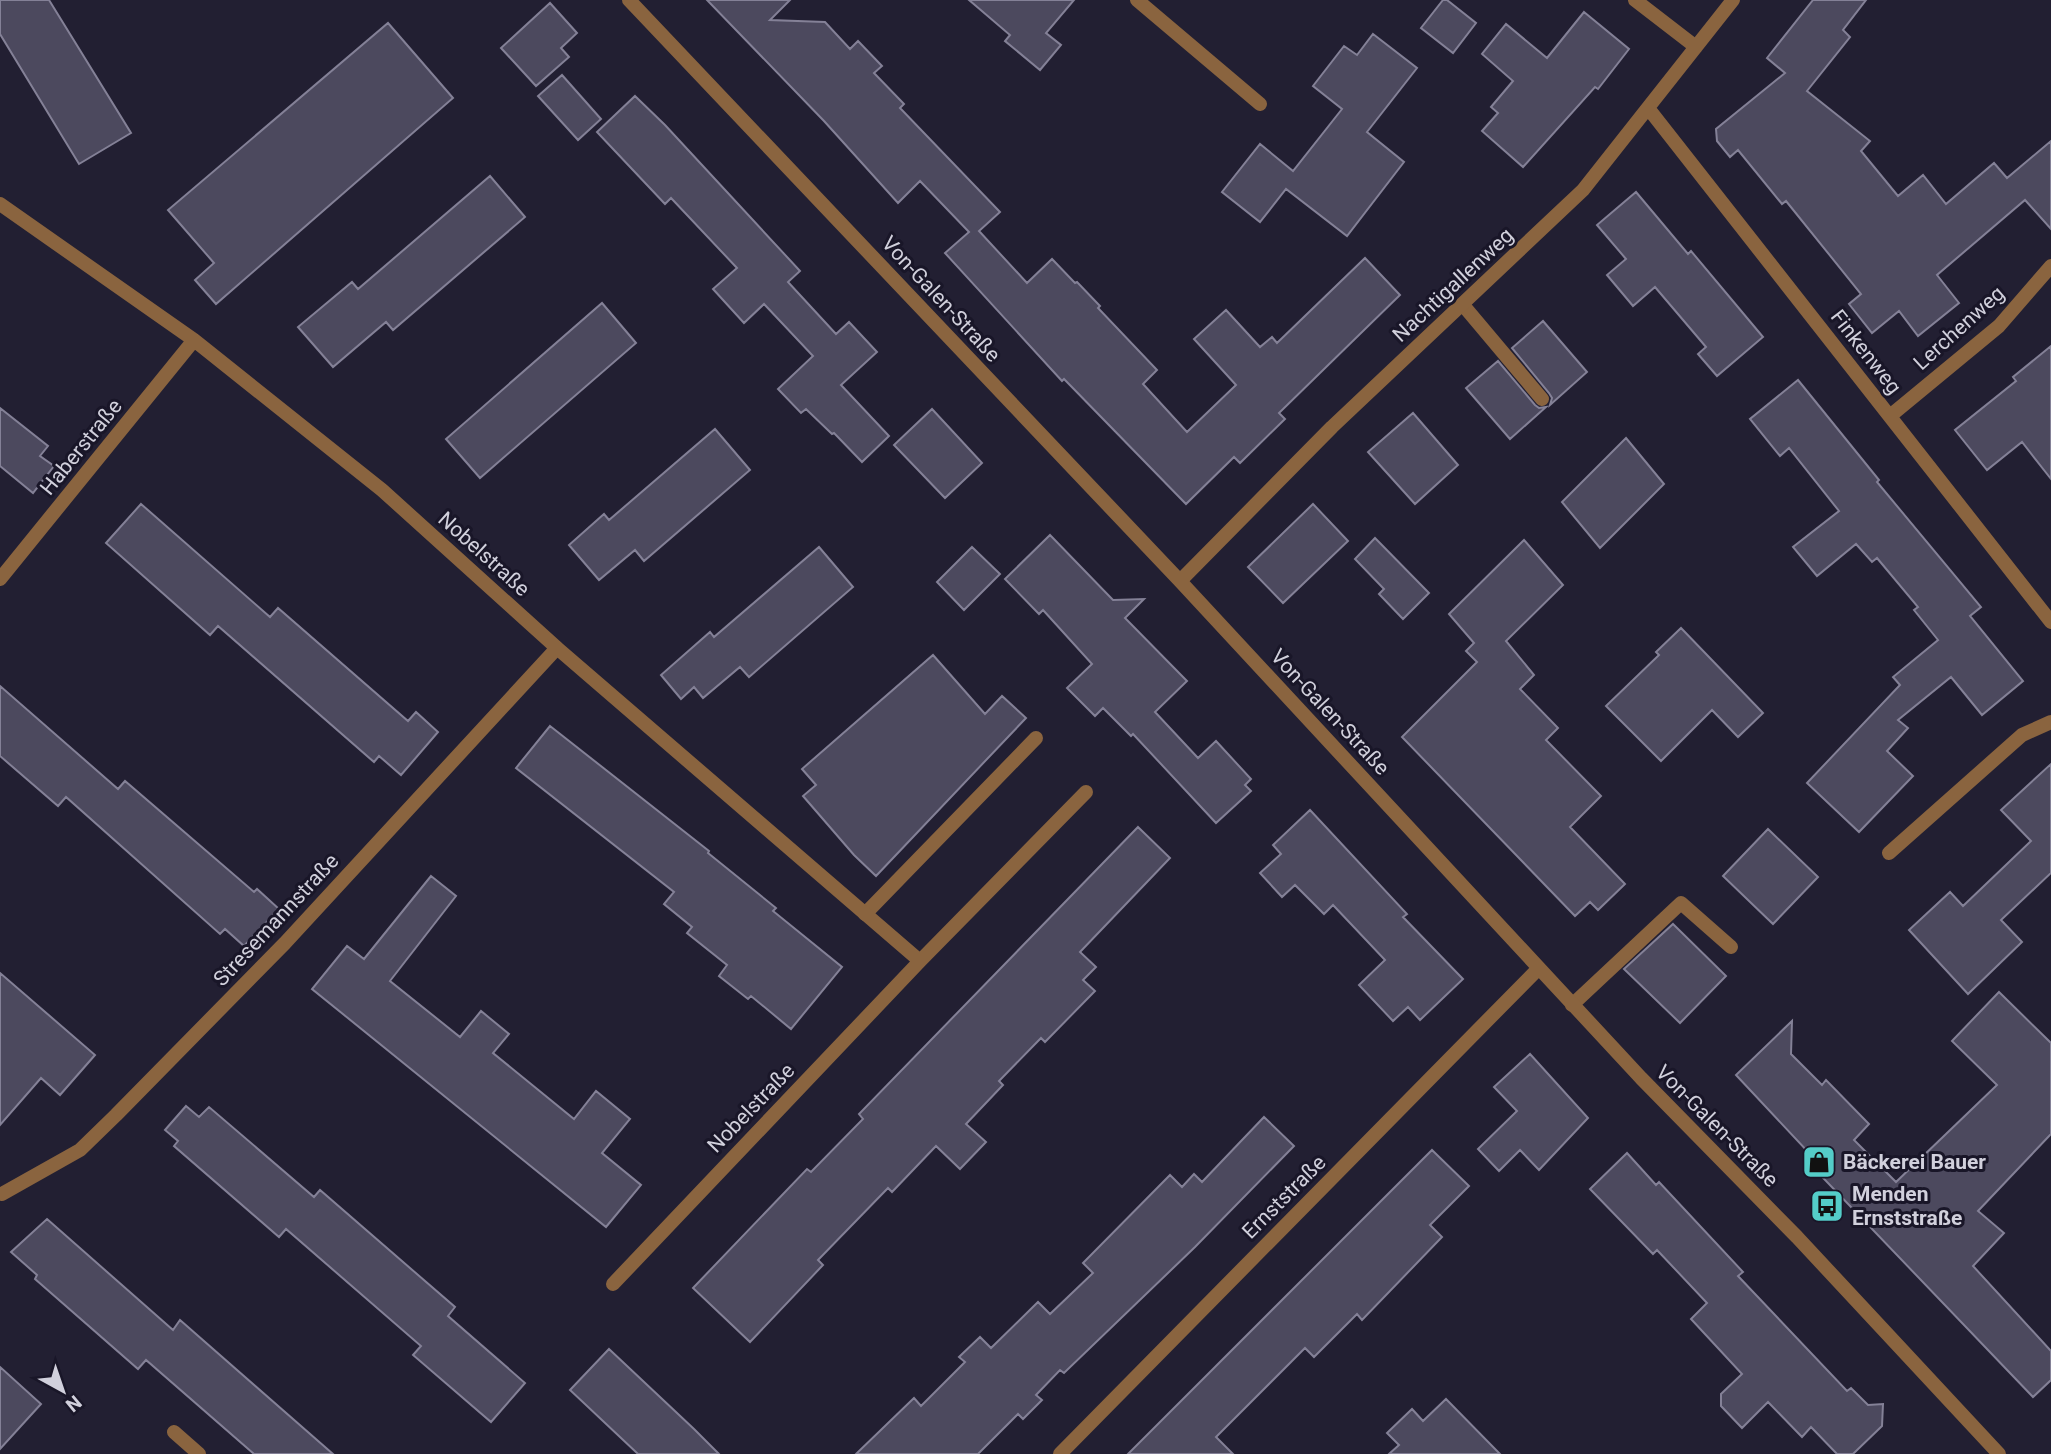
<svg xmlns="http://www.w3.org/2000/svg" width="2051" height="1454" viewBox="0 0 2051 1454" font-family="Roboto,sans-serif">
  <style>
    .building { fill: #4c495e; stroke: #848197; stroke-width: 2 }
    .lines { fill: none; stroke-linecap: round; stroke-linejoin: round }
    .service { stroke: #8a643f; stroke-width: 14 }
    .minor { stroke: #8a643f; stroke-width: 14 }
    .labels { text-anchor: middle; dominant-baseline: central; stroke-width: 6; stroke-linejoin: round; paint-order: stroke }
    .street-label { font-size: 21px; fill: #d1d0dc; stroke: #191628 }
    .poi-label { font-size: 21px; font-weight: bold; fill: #d1d0dc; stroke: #191628; text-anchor: start }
  </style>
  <rect width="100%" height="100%" fill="#221f32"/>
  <path class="building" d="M0,0H49L131,133L79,164L0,34Z
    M707,0H790L770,20L825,22L850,49L858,41L882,66L874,73L904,104L900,108L1000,212L979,231L1027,283L1052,259L1075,283L1077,282L1100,306L1098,308L1157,370L1143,384L1187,432L1236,385L1194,339L1226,310L1260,347L1272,337L1277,343L1365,258L1400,295L1279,413L1285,419L1240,463L1234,457L1186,504L1064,379L1062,381L945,253L969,232L920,181L898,203L824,121Z
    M969,0H1074L1046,33L1061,45L1040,70L1005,41L1010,35Z
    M1443,0H1447L1476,23L1453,53L1421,28Z
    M1813,0H1866L1843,30L1850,37L1807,91L1870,141L1861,151L1898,196L1923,175L1946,204L1994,163L2007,178L2051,141V229L2025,200L1937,275L1959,303L1918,336L1899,311L1872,333L1849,304L1861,294L1786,201L1782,204L1738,150L1730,157L1717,141L1716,129L1785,73L1767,58Z
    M550,3L577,33L561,48L569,57L536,86L501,48Z
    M1584,12L1629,49L1598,89L1595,87L1523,167L1482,131L1498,113L1491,107L1513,81L1482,54L1506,24L1547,58Z
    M388,23L453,98L216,304L195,280L214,263L168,210Z
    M1373,34L1417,68L1367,132L1404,162L1347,236L1286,189L1260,222L1222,192L1260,144L1293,171L1342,109L1313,86L1344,46L1357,55Z
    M562,75L601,119L578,140L538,96Z
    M635,96L665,125L800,271L788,282L836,334L849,322L877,352L841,385L889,436L862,462L834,433L832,434L806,409L801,413L778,389L813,356L764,304L744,323L713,289L737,268L671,198L665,204L597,132Z
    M490,176L525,217L393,330L386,322L333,367L298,327L352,282L358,289Z
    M1636,192L1688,254L1691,251L1763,337L1717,376L1698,354L1706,347L1655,287L1633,306L1607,275L1626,259L1597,225Z
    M602,303L636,343L480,478L446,439Z
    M1543,321L1587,372L1550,405L1552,398L1549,393L1512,348Z
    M2051,346V479L2022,442L1987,470L1955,430L2016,381L2013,377Z
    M1498,361L1535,405L1539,408L1546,407L1510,439L1466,388Z
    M1798,380L1879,480L1877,482L1981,607L1970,616L2023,681L1982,715L1951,677L1898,720L1908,728L1887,751L1913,776L1859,832L1807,783L1900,685L1893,677L1938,640L1914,610L1918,607L1877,558L1872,562L1856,544L1817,576L1793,547L1839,511L1789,448L1780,456L1750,419Z
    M0,408L48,446L40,456L54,466L33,493L0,466Z
    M932,409L982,463L945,498L894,445Z
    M1413,413L1458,465L1415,504L1368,452Z
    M715,429L750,470L644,561L635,550L599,580L569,545L604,514L609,520Z
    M1626,438L1664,484L1600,548L1562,502Z
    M141,504L270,617L278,608L408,721L416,712L438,732L401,775L379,756L374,762L218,626L210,635L106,543Z
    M1313,504L1348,541L1283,603L1248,567Z
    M1050,535L1113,600L1144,599L1125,618L1187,681L1155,712L1198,758L1216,741L1251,779L1245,785L1251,791L1216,823L1133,734L1131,736L1103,708L1095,716L1067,688L1092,664L1043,610L1039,614L1005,579Z
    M1375,538L1429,593L1403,619L1379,594L1384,589L1355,559Z
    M1524,540L1563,585L1506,641L1534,675L1520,689L1558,728L1546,740L1601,796L1570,827L1625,884L1598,910L1590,902L1575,916L1402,737L1477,662L1466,651L1474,643L1449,614Z
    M819,547L853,587L749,677L740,667L703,698L694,687L681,699L661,675L710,632L714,637Z
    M972,547L1000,574L964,610L937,582Z
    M1681,628L1763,713L1738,737L1712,710L1661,761L1606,706L1659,655L1656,652Z
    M933,655L985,714L1002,696L1026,718L876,876L854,855L803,796L816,785L802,769Z
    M0,686L118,789L125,781L254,892L257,889L279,909L244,946L225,929L220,934L66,797L58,806L0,756Z
    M550,726L709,851L708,853L776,908L773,911L842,967L791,1029L751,996L748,999L719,976L727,965L687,933L692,927L664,904L674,892L516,768Z
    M2051,764V873L2001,920L2022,942L1968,994L1909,930L1950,892L1963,906L2031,841L2001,810Z
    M1310,810L1407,914L1403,917L1463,979L1420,1020L1408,1007L1393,1021L1359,985L1385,960L1333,905L1324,914L1295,885L1282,897L1260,873L1281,854L1273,845Z
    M1138,827L1170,858L1080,952L1096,967L1083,980L1095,991L1045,1042L1041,1038L999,1081L1003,1085L966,1124L986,1142L960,1169L936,1146L892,1192L888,1188L818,1260L823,1265L750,1342L693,1288L807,1169L811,1172L863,1119L859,1114Z
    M1768,829L1818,877L1773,924L1723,876Z
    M431,876L456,896L390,981L460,1037L481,1011L509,1034L493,1053L574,1119L596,1091L630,1119L602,1153L641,1185L606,1227L312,989L347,946L364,959Z
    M1673,924L1726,976L1680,1023L1624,969Z
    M0,973L95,1055L60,1095L41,1078L0,1125Z
    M1999,992L2051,1043V1134L1978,1211L2004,1233L1973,1266L2051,1351V1380L2033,1397L1805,1159L1810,1154L1736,1075L1792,1021L1791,1054L1822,1085L1826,1080L1869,1124L1854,1140L1896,1182L1997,1085L1952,1041Z
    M1530,1054L1588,1118L1539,1170L1520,1150L1499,1171L1478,1149L1517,1111L1494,1087Z
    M186,1106L199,1117L209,1107L314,1197L320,1190L455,1307L448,1316L525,1383L491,1422L413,1355L421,1346L286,1229L279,1237L174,1146L178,1141L165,1130Z
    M1264,1117L1294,1146L1195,1247L1064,1373L1060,1370L1036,1395L1042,1400L1023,1419L1018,1414L978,1454H856L914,1398L921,1406L965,1362L959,1357L980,1337L991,1348L1038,1302L1050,1314L1093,1273L1083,1263L1170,1175L1182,1187L1194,1174L1202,1182Z
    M1432,1150L1469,1186L1430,1225L1442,1237L1362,1320L1357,1314L1314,1357L1305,1348L1216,1437L1233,1454H1128Z
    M1627,1153L1656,1185L1659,1182L1743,1272L1738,1276L1847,1391L1851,1388L1868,1405L1883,1404L1882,1426L1853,1454H1837L1811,1427L1802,1437L1768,1402L1742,1428L1721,1406V1394L1742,1374L1691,1319L1707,1303L1657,1250L1653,1254L1590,1189Z
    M47,1219L173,1330L180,1320L333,1454H254L146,1360L138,1369L35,1279L37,1275L11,1252Z
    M609,1349L694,1429L719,1454H638L570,1390Z
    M0,1367L41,1404L0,1449Z
    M1446,1399L1500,1454H1389L1399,1445L1387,1433L1412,1409L1423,1421Z"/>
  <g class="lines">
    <path class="service" d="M1463,305L1542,399
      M865,914L1036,738
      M1572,1005L1681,903L1731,947
      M174,1432L199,1454"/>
    <path class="minor" d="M629,0L1180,581L1641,1078L1797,1237L1999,1454
      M1137,0L1260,104
      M1635,0L1696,47
      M1648,108L2051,622
      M0,204L194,340L382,490L557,648L920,961
      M1890,416L1999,326L2051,266
      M0,579L194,340
      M1180,581L1332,427L1583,190L1733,0
      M1889,853L2022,735L2051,722
      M2,1194L80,1150L116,1115L285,943L557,648
      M613,1284L920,961L1086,792
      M1060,1454L1538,969"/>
  </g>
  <defs>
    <symbol id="shop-square" viewBox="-11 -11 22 22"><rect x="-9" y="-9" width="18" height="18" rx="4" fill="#54cdc8" stroke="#191628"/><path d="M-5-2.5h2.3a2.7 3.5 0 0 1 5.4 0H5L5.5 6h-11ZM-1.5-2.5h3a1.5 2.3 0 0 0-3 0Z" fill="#111"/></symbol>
    <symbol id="bus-square" viewBox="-11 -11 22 22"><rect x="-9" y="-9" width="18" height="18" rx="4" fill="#54cdc8" stroke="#191628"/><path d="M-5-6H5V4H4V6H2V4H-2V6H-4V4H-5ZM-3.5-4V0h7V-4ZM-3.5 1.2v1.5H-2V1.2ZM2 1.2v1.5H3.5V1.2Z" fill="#111"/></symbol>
  </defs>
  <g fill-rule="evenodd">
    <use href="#shop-square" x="1800" y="1143" width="38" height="38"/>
    <use href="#bus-square" x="1808" y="1187" width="38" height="38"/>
  </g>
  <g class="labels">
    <g class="street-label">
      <text transform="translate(1453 285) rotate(-43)">Nachtigallenweg</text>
      <text transform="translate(941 299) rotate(47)">Von-Galen-Straße</text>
      <text transform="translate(1959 328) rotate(-42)">Lerchenweg</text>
      <text transform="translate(1866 352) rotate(52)">Finkenweg</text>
      <text transform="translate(81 447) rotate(-51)">Haberstraße</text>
      <text transform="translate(484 554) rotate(42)">Nobelstraße</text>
      <text transform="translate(1330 712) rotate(47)">Von-Galen-Straße</text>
      <text transform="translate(276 920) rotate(-47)">Stresemannstraße</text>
      <text transform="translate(751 1108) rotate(-46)">Nobelstraße</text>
      <text transform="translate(1717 1126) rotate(45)">Von-Galen-Straße</text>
      <text transform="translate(1284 1197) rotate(-45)">Ernststraße</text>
    </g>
    <g class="poi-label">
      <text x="1843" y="1162">Bäckerei Bauer</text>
      <text x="1852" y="1194">Menden<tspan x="1852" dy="24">Ernststraße</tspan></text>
    </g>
  </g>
  <g transform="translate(63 1391) rotate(140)" stroke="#191628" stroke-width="5" paint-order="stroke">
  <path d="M0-5L12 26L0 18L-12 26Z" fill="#d1d0dc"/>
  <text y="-10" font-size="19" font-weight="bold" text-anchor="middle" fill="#d1d0dc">N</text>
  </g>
</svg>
